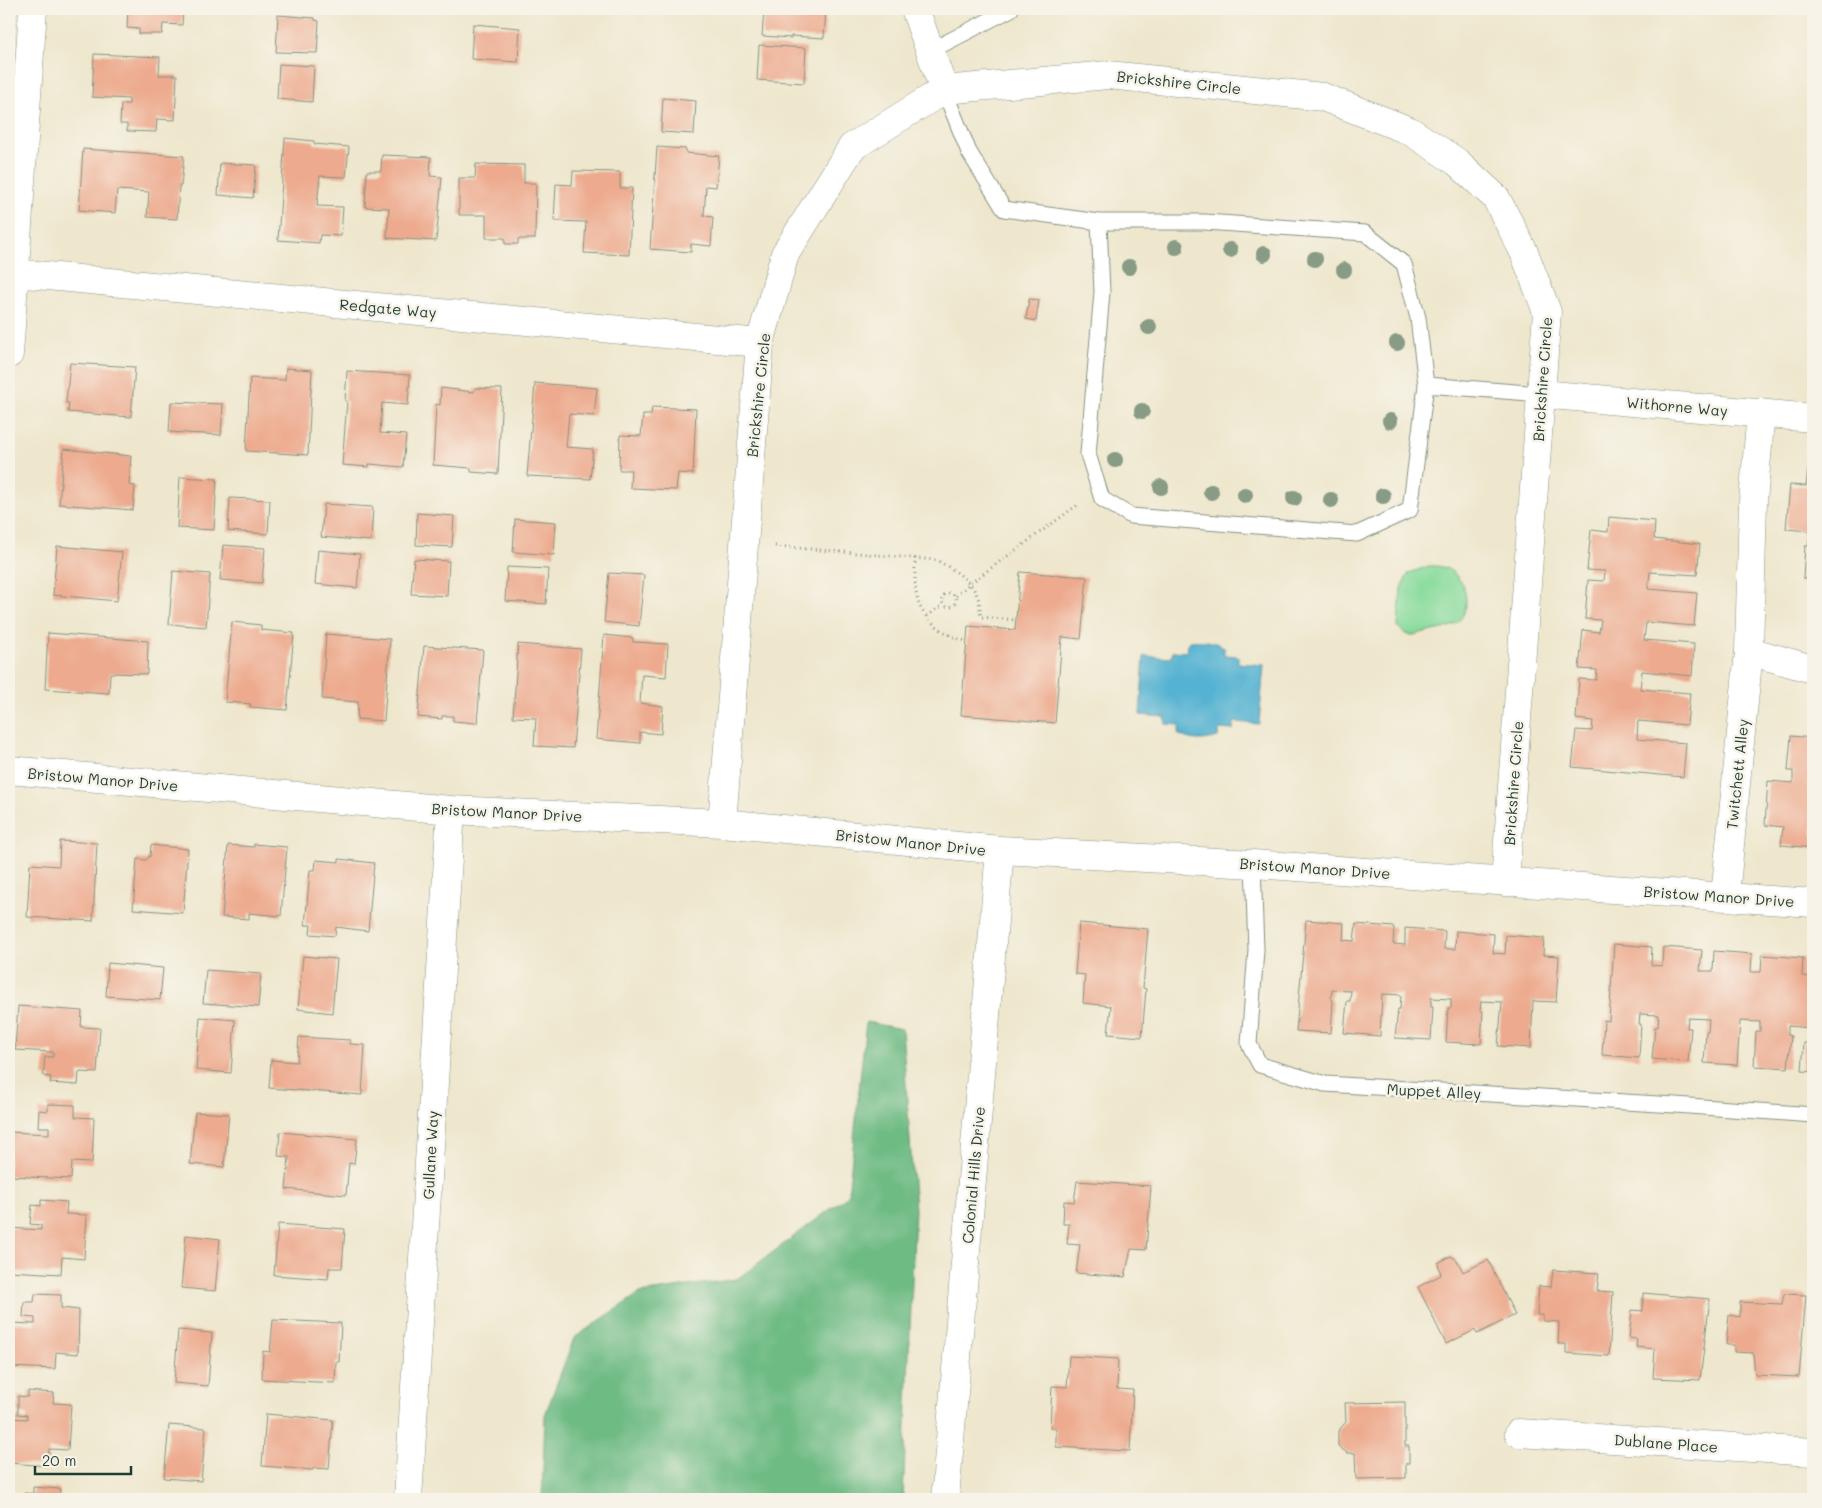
<svg xmlns="http://www.w3.org/2000/svg" width="1822" height="1508" viewBox="0 0 1822 1508" font-family="Mali,sans-serif">
  <style>
    .green { fill: #88db9c; stroke: #548c68 }
    .forest { fill: #6ebb84; stroke: #467c5c }
    .water { fill: #54b2d2; stroke: #3a7883 }
    .building { fill: #edaa8e }
    .lines { fill: none; stroke-linecap: round; stroke-linejoin: round }
    .lane-casing { stroke: #869280; stroke-width: 17 }
    .street-casing { stroke: #869280; stroke-width: 29 }
    .path { stroke: #869280; stroke-width: 3; stroke-dasharray: 1 4; stroke-linecap: butt }
    .lane { stroke: #fff; stroke-width: 15 }
    .street { stroke: #fff; stroke-width: 28 }
    .tree { fill: #889b84 }
    .labels { text-anchor: middle; dominant-baseline: central; stroke-width: 5; stroke-linejoin: round; paint-order: stroke }
    .street-label { font-size: 15px; fill: #1f3d34; stroke: #f7f3e8 }
  </style>
  <rect width="100%" height="100%" fill="#f7f3e8"/>
  <filter id="ink" filterUnits="userSpaceOnUse"><feTurbulence type="fractalNoise" baseFrequency=".02" numOctaves="2"/><feDisplacementMap in="SourceGraphic" scale="10" xChannelSelector="R" yChannelSelector="G"/><feConvolveMatrix kernelMatrix="1 2 1 2 8 2 1 2 1" color-interpolation-filters="sRGB"/></filter>
  <filter id="wash" filterUnits="userSpaceOnUse"><feTurbulence type="fractalNoise" baseFrequency=".0096" numOctaves="4" result="noise"/><feDisplacementMap in="SourceGraphic" scale="20" xChannelSelector="R" yChannelSelector="G"/><feGaussianBlur stdDeviation="1.12" result="paint"/><feColorMatrix in="noise" values="0 0 0 0 0 0 0 0 0 0 0 0 0 0 0 0 0 1.4 0 .05"/><feComposite in="paint" operator="in"/></filter>
  <g filter="url(#wash)">
    <rect width="100%" height="100%" fill="#eee7cd"/>
    <path class="green" d="M1429,566C1437,566 1444,566 1451,571C1467,582 1473,612 1455,624C1445,630 1436,630 1425,632C1412,635 1409,639 1398,627L1401,588L1409,573Z"/>
    <path class="forest" d="M866,1022L902,1029L915,1210L903,1499H542L545,1415L574,1338L640,1293L737,1279L848,1196Z"/>
    <path class="water" d="M1191,641C1203,640 1214,641 1224,647V655L1238,656V663L1264,665L1259,724L1234,722L1233,730L1219,729L1218,737C1204,741 1191,742 1178,734L1180,725L1166,724L1165,717L1140,715L1144,656L1171,658L1173,651L1187,652L1188,642Z"/>
    <g id="blocks">
      <path class="building" d="M128,9H183L182,25L163,24L162,34H139V29L127,28Z
        M764,9H826L824,38L791,36V38L762,36Z
        M278,15L315,18V20L319,21L317,53L276,52Z
        M473,24L520,28L518,62L471,59Z
        M759,45L806,48L804,83L757,80Z
        M94,54L160,57L159,75H177L175,120L157,119L156,132L127,131V124H120L121,104H129V99L92,97Z
        M279,64L314,66L312,102L277,99Z
        M663,98L696,101L694,134L661,132Z
        M285,138L314,141V144L349,147L346,177L320,176L317,206L343,207L341,236L320,235L319,243L278,240Z
        M657,147L686,149V153L719,156L716,187L706,186L704,216L713,217L711,246L691,244V252L650,249Z
        M83,149L184,156L181,186H179L177,219L147,217L149,192L117,190L115,213L79,210Z
        M382,155L431,157L430,176L442,177L436,241L387,238L389,208L365,207L367,171H381Z
        M220,163L256,165L253,198L218,195Z
        M476,164L524,165V183H536L535,239H518V244H505V238H486V215H459V178H475Z
        M573,171L620,172V188H632L629,255L584,253L586,222L554,221L556,184L572,185Z
        M1029,299L1039,300L1036,321L1026,319Z
        M70,363L135,367L131,417L68,412L69,403H66Z
        M286,368L312,370L308,455L246,451L250,378L285,380Z
        M347,371L410,375L408,405L382,403L380,433L406,435L403,467L369,464V467L342,465L347,401H345Z
        M535,383L597,388L594,416L569,414L566,447L593,449L590,479L527,476Z
        M441,388L474,392L475,388L502,389L498,474L471,472V468L433,465L436,404L440,405Z
        M171,402L223,404L221,435L169,432Z
        M652,407L696,409L693,474L678,473L676,490L630,488L631,470H619L620,435L641,436L643,415H651Z
        M64,449L131,456L129,485L135,486L133,510L59,504Z
        M1808,468H1813V579L1803,578L1805,546H1808L1810,531L1786,529L1790,485L1806,486Z
        M180,477L217,479L214,530L177,528Z
        M230,498L270,500L268,534L228,531Z
        M324,504L373,507L371,541L321,537Z
        M417,513L454,516L452,547L416,545Z
        M1609,517L1655,521L1654,539L1700,544L1697,575L1650,572L1648,589L1697,593L1694,626L1646,622L1644,640L1694,644L1692,676L1642,671L1640,689L1690,693L1687,725L1638,721L1637,739L1686,743L1683,777L1572,767L1576,730L1592,731L1593,721L1576,719L1579,679L1596,680L1597,670L1579,669L1583,630L1599,632L1601,620L1585,619L1588,580L1604,581L1605,571L1587,570L1591,530L1608,532Z
        M515,519L556,522L554,555L513,552Z
        M223,545L265,548L262,583L220,580Z
        M57,546L122,552L117,601L53,595Z
        M318,550L360,554L357,588L315,584Z
        M414,559L449,561L447,596L411,594Z
        M507,567L548,569L546,604L505,601Z
        M173,571L210,574L206,627L169,624Z
        M1020,572L1087,577L1081,639L1062,637L1055,723L961,715L968,626L1015,630Z
        M609,573L644,575L639,626L604,622Z
        M232,622L261,625V630L294,633L287,710L250,707L251,704L225,702Z
        M48,633L148,641L147,674L110,673L109,693L45,689Z
        M326,634L390,639L384,721L357,719L358,702L322,699Z
        M604,635L633,638V642L668,644L666,677L642,675L640,703L663,706L661,734L640,732V743L596,739Z
        M518,644L581,649L573,748L534,746L536,718L513,717Z
        M424,646L483,650L477,723L453,721V716H442V719L418,717Z
        M1791,736L1813,738V848L1781,845L1783,827L1765,825L1768,781L1793,783V771H1788Z
        M60,841L97,843L93,921L27,917L30,864L59,866Z
        M254,844L287,847L281,916L249,913V919L222,917L228,845L254,847Z
        M151,845L188,849L183,913L133,909L137,859L146,860L150,856Z
        M339,859L374,863L368,931L336,927L335,936L310,934L311,925H305L310,870H315L316,860L339,862Z
        M1306,920L1344,923L1343,940L1354,941L1356,924L1394,927L1393,944L1405,945V928L1445,931L1444,949H1455L1456,931L1494,934L1493,953L1505,954L1506,935L1544,938L1543,955L1559,956L1556,1002L1533,1001L1531,1048L1498,1046L1502,1002L1481,1001L1480,1010L1483,1011L1481,1044L1446,1042L1448,1008H1451V999L1431,998V1007H1433L1431,1040L1395,1038L1398,1009H1400L1401,995L1382,994L1380,1036L1344,1033L1347,1001H1350L1351,991L1332,990L1331,1000H1333L1331,1033L1296,1031Z
        M1079,923L1148,929L1143,988L1146,989L1142,1037L1108,1034L1111,1006L1083,1003L1085,975L1075,974Z
        M1614,944L1652,947L1651,965L1662,966L1663,947L1702,950L1700,971H1713L1714,951L1752,954L1751,972H1761L1762,955L1803,958L1802,976L1813,977V1072L1802,1071L1804,1043H1808L1809,1028L1788,1026V1035L1791,1036L1788,1068L1754,1066L1756,1031H1760V1022L1740,1021L1737,1065L1704,1063L1706,1032H1708L1709,1019L1688,1018L1687,1028H1691L1688,1062L1652,1059L1655,1027H1658L1659,1015L1640,1014L1639,1024H1641L1639,1058L1602,1055L1604,1020L1609,1021Z
        M303,956L337,959L332,1013L298,1009Z
        M108,963L163,968L160,1000L106,996Z
        M206,970L261,974L258,1007L203,1003Z
        M18,1006L82,1011L81,1027L100,1028L97,1073L79,1072L78,1085L50,1083L51,1077L43,1076L45,1057H53V1052L15,1050Z
        M200,1017L235,1020L231,1073L196,1070Z
        M299,1037L350,1040V1044L365,1045L362,1095L269,1088L271,1060L297,1062Z
        M48,1104L75,1105V1117L94,1118L92,1163L72,1162L71,1179L9,1176V1132L49,1134V1127H38L39,1110L48,1111Z
        M195,1112L229,1114L224,1167L190,1164Z
        M280,1132L357,1139L354,1164L349,1163L346,1195L286,1189L289,1157L278,1156Z
        M1077,1181L1151,1186L1146,1250L1131,1249L1125,1277L1076,1273L1080,1245L1067,1244L1069,1224H1063L1064,1201L1074,1202Z
        M41,1200L67,1202L66,1214L87,1215L84,1259L62,1257L61,1274L9,1271V1228L41,1230V1225L30,1224L32,1205L41,1206Z
        M278,1224L345,1229L342,1268H329L328,1279L274,1275Z
        M186,1235L220,1239L215,1291L181,1288Z
        M1451,1256L1457,1260L1463,1272L1488,1260L1515,1315L1477,1334L1475,1330L1446,1344L1418,1287L1441,1275L1438,1263Z
        M1553,1270L1599,1273L1597,1291L1613,1292L1609,1356L1566,1353V1344H1558L1559,1322L1543,1321V1315H1537L1539,1286L1551,1287Z
        M1643,1293L1710,1299L1700,1380L1653,1378L1655,1349L1636,1347L1637,1339L1629,1338L1632,1310L1643,1311Z
        M35,1294L61,1295V1308L79,1310L78,1354L56,1352L55,1369L9,1367V1323L35,1324V1318L23,1317L24,1302H34Z
        M1784,1294L1806,1295L1799,1377L1755,1375L1753,1353L1734,1352V1345H1726L1729,1315L1740,1317V1302L1782,1304Z
        M273,1320L341,1323L339,1362H336L335,1383L262,1379L263,1351L270,1352Z
        M178,1330L212,1333L208,1386L174,1383Z
        M1069,1356L1118,1359L1117,1389L1133,1390L1130,1451L1056,1447V1428H1050L1052,1386L1067,1387Z
        M28,1391L54,1393L53,1403L71,1404L68,1450L49,1449L48,1466L9,1463V1418L27,1419V1415L18,1414V1396L28,1397Z
        M1405,1402V1446H1409V1463H1406V1478L1356,1479L1355,1453H1347L1338,1446V1431L1346,1422L1345,1403Z
        M266,1414L333,1420L329,1469L314,1468L313,1470L262,1466Z
        M169,1425L206,1428L201,1481L164,1478Z
        M33,1487L60,1489L59,1499H23L24,1493L33,1494Z"/>
    </g>
  </g>
  <g filter="url(#ink)">
    <use href="#blocks" fill-opacity="0" stroke="#869280" stroke-width="1"/>
    <g class="lines">
      <defs>
        <path id="lane" d="M930,51L1011,9
          M944,90L969,152L1004,209L1099,222H1205L1365,233L1404,264L1418,318L1426,385L1541,394
          M1099,222L1102,292L1088,454L1102,499L1131,516L1357,534L1410,510L1426,385
          M1253,864L1256,950L1249,1044L1260,1065L1325,1084L1675,1105L1813,1115"/>
        <path id="street" d="M915,9L944,90
          M15,273L760,343
          M9,354L33,9
          M1541,394L1813,418
          M1761,413L1753,501L1749,651L1805,667H1813
          M9,770L451,810L722,823L1000,850L1253,864L1813,903
          M722,823L760,343L785,254L852,147L944,90L1108,75L1323,97L1410,131L1457,162L1496,198L1524,252L1547,312L1505,882
          M1725,896L1749,651
          M1519,1433L1813,1452
          M408,1499L451,810
          M945,1499L1000,850"/>
      </defs>
      <use href="#lane" class="lane-casing"/>
      <use href="#street" class="street-casing"/>
      <path class="path" d="M775,546L936,560C953,569 974,581 979,601C980,606 980,612 981,617L1016,620
        M915,558C915,572 914,591 919,604C925,621 949,638 967,641
        M942 600a7 7 0 1 1 14 0a7 7 0 1 1-14 0Z
        M956,596L969,584L1079,504
        M927,616L943,605"/>
      <use href="#lane" class="lane"/>
      <use href="#street" class="street"/>
    </g>
    <g class="tree">
      <circle cx="1176" cy="247" r="8"/>
      <circle cx="1230" cy="250" r="8"/>
      <circle cx="1264" cy="254" r="8"/>
      <circle cx="1315" cy="259" r="8"/>
      <circle cx="1129" cy="267" r="8"/>
      <circle cx="1344" cy="270" r="8"/>
      <circle cx="1149" cy="327" r="8"/>
      <circle cx="1397" cy="343" r="8"/>
      <circle cx="1142" cy="411" r="8"/>
      <circle cx="1390" cy="421" r="8"/>
      <circle cx="1115" cy="460" r="8"/>
      <circle cx="1161" cy="487" r="8"/>
      <circle cx="1211" cy="492" r="8"/>
      <circle cx="1245" cy="495" r="8"/>
      <circle cx="1383" cy="496" r="8"/>
      <circle cx="1294" cy="498" r="8"/>
      <circle cx="1331" cy="500" r="8"/>
    </g>
  </g>
  <g class="labels">
    <g class="street-label">
      <text transform="translate(1179 82) rotate(6)">Brickshire Circle</text>
      <text transform="translate(388 308) rotate(5)">Redgate Way</text>
      <text transform="translate(1542 379) rotate(-86)">Brickshire Circle</text>
      <text transform="translate(758 395) rotate(-84)">Brickshire Circle</text>
      <text transform="translate(1677 406) rotate(5)">Withorne Way</text>
      <text transform="translate(1737 774) rotate(-84)">Twitchett Alley</text>
      <text transform="translate(103 779) rotate(5)">Bristow Manor Drive</text>
      <text transform="translate(1513 783) rotate(-86)">Brickshire Circle</text>
      <text transform="translate(507 812) rotate(3)">Bristow Manor Drive</text>
      <text transform="translate(911 842) rotate(6)">Bristow Manor Drive</text>
      <text transform="translate(1315 868) rotate(4)">Bristow Manor Drive</text>
      <text transform="translate(1719 896) rotate(4)">Bristow Manor Drive</text>
      <text transform="translate(1434 1091) rotate(3)">Muppet Alley</text>
      <text transform="translate(430 1155) rotate(-87)">Gullane Way</text>
      <text transform="translate(973 1175) rotate(-85)">Colonial Hills Drive</text>
      <text transform="translate(1666 1443) rotate(4)">Dublane Place</text>
    </g>
  </g>
  <rect width="1822" height="1508" fill="none" stroke="#f7f3e8" stroke-width="30"/>
  <path d="M35 1466v8h96v-8" fill="none" stroke="#1f3d34" stroke-width="2.5"/>
  <text x="42" y="1466" font-size="15" fill="#1f3d34" stroke="#f7f3e8" stroke-width="4" paint-order="stroke">20 m</text>
</svg>
